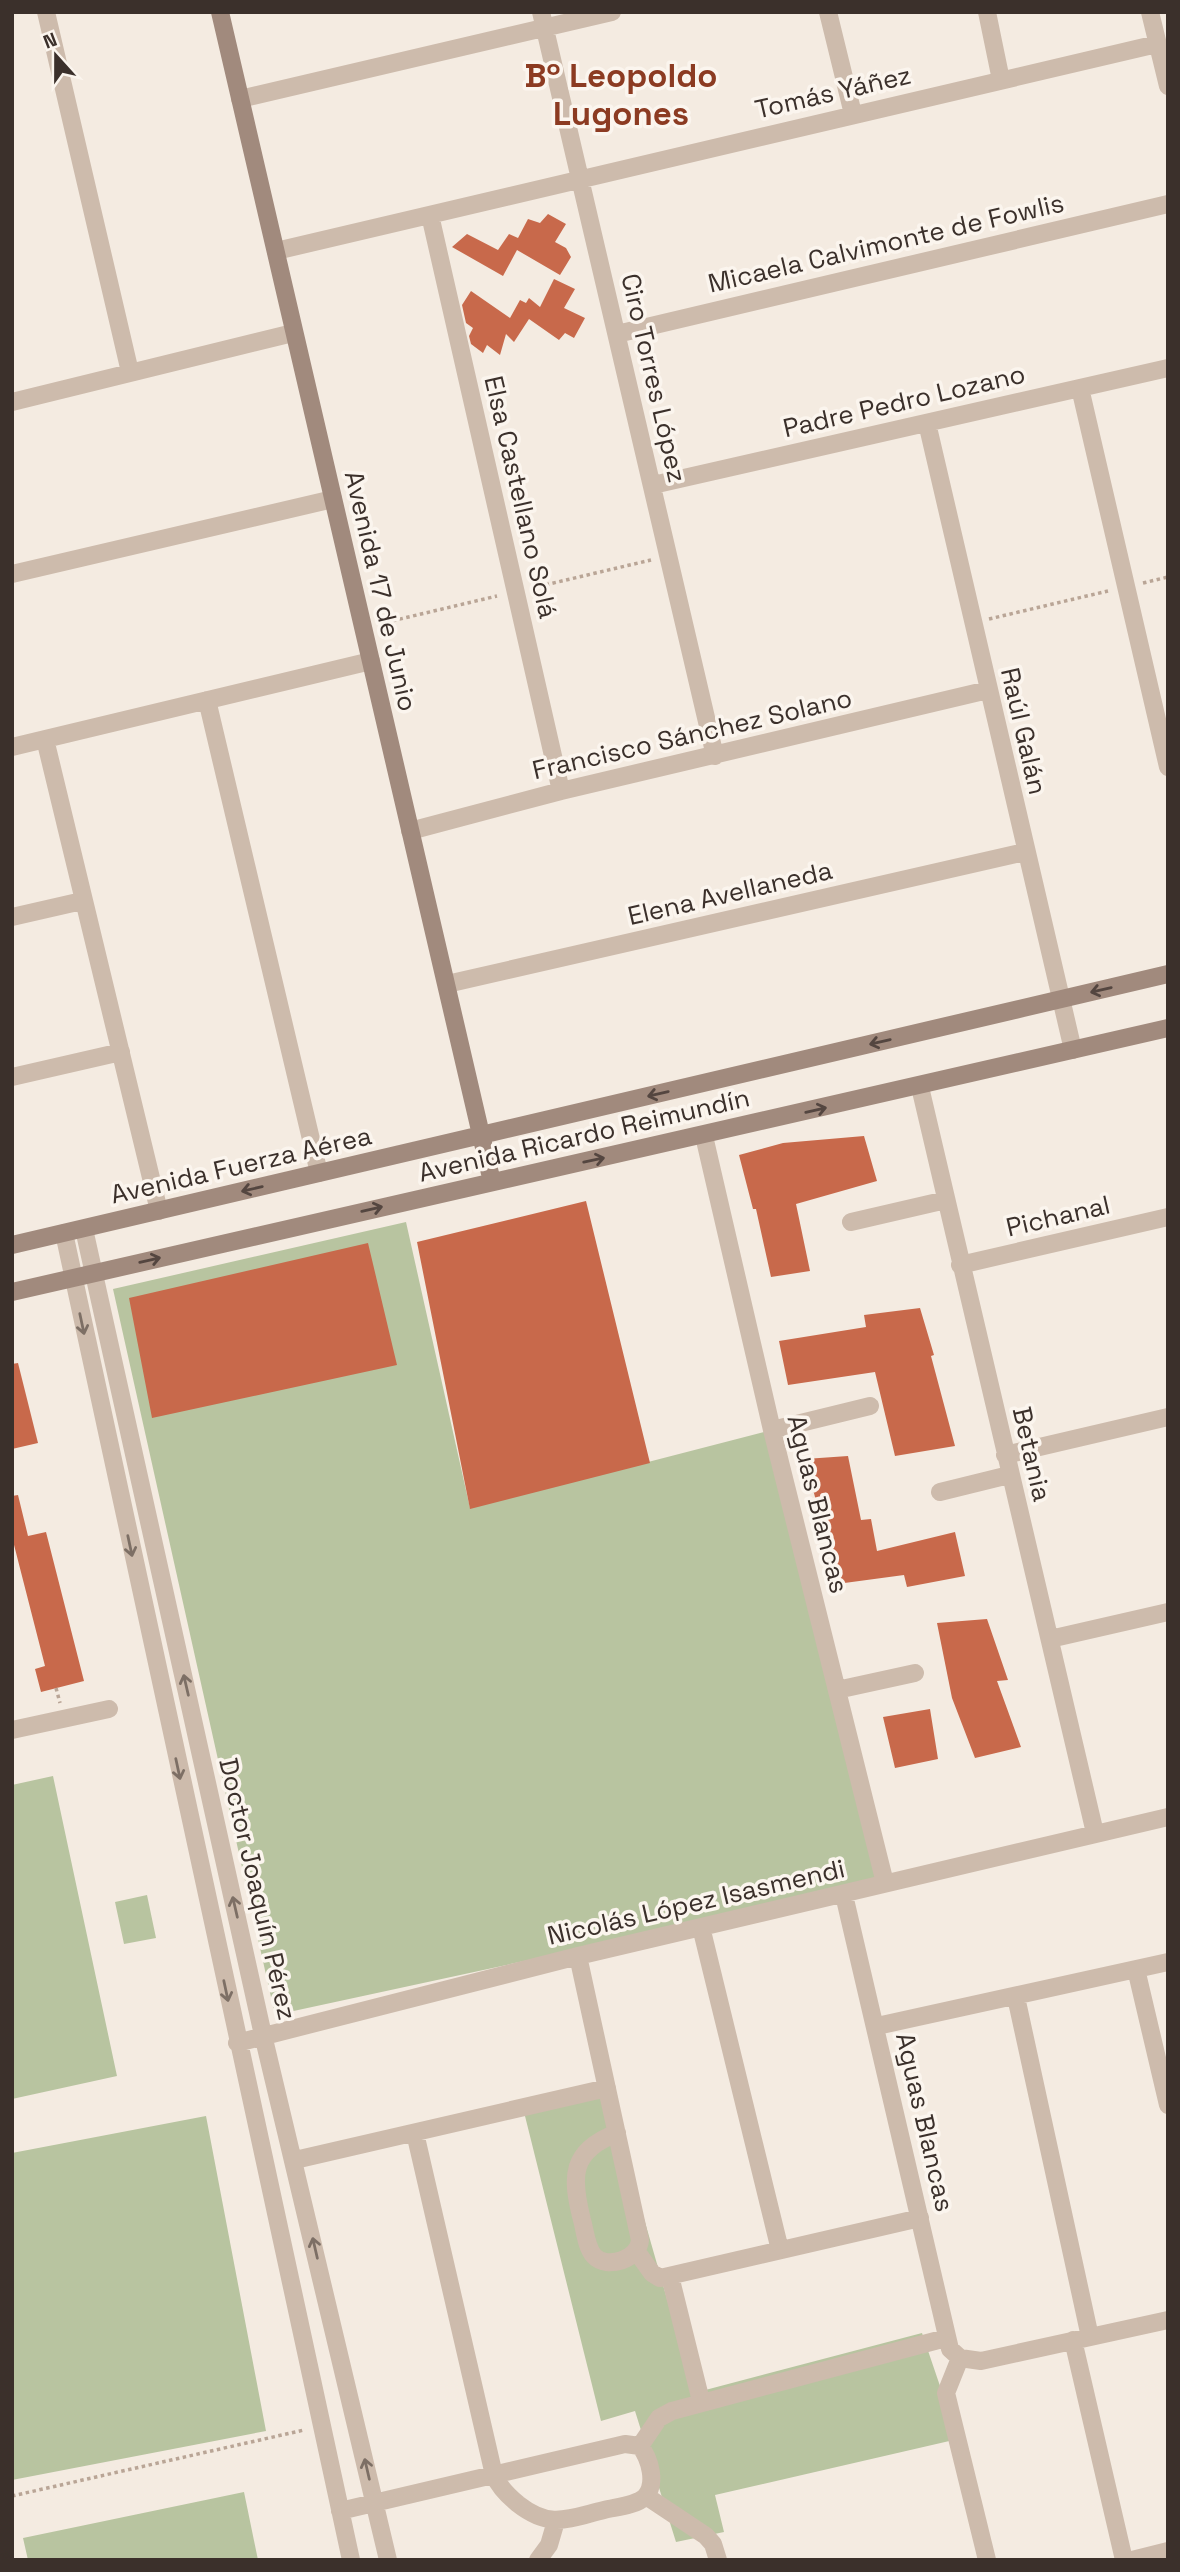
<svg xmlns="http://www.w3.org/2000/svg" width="1180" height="2572" viewBox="0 0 1180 2572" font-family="'Space Grotesk',sans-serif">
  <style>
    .green { fill: #b8c4a0 }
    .building { fill: #c8694b }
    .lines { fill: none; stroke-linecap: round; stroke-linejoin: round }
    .path { stroke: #b9a596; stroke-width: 3.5; stroke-dasharray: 3.5 3.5; stroke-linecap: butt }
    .street { stroke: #cdbbac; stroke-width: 18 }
    .secondary { stroke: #a18a7d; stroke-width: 18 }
    .oneway { stroke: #544640 }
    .oneway2 { stroke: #7d6f65 }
    .labels { text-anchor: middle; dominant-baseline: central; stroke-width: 7; stroke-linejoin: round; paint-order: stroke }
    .street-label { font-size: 26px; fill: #3b302b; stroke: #fbf5ee }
    .district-label { font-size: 33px; font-weight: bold; fill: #8c3b22; stroke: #fbf5ee }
  </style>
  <rect width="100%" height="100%" fill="#f4ebe1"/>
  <path class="green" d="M406,1222L470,1508L772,1430L885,1883L275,2015L113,1289Z
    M53,1776L117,2076L12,2099V1785Z
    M147,1895L156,1938L124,1944L115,1902Z
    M608,2093L694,2393L922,2333L958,2439L715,2495L724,2532L676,2542L635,2411L601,2421L523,2108Z
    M206,2116L266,2431L12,2480V2153Z
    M244,2492L258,2560H28L23,2538Z"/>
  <path class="building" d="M548,214L566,224L555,242L566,248L571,257L560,275L517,250L503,276L452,247L467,234L498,250L509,234L518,238L528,219L540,223Z
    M554,279L575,289L564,308L585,318L574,338L565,333L559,340L529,319L514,342L506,334L500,355L487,345L483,353L471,344L469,336L473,328L466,323L462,305L471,291L510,318L520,300L526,303L529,298L540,307Z
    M864,1136L877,1181L796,1204L810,1271L771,1277L756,1209H753L739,1155L783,1143Z
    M586,1201L650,1463L470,1509L417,1242Z
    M368,1243L397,1365L152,1418L129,1298Z
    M920,1308L934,1355L931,1356L955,1446L895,1456L875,1372L788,1385L779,1341L866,1327L864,1315Z
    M18,1363L38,1443L12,1449V1364Z
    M848,1456L861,1520L871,1519L877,1551L955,1532L965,1576L907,1587L904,1575L837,1584L823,1515L820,1516L805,1459Z
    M18,1495L28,1536L46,1532L84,1681L41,1692L35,1669L45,1666L12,1537V1496Z
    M987,1619L1008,1680L997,1681L1021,1747L975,1758L952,1698L937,1623Z
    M930,1709L938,1759L895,1768L883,1717Z"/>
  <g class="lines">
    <path class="path" d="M1143,583L1168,577
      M532,588L651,560
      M989,619L1108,591
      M379,624L497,596
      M56,1688L60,1703
      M12,2496L304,2430"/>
    <path class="street" d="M46,12L130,372
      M541,12L715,756
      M828,12L853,114
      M987,12L1001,80
      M1150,12L1168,86
      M240,99L612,12
      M430,215L561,791
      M276,251L1157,44
      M617,334L1168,204
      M1080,388L1168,767
      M12,402L293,333
      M927,423L1073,1050
      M653,485L1168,368
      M12,574L333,499
      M207,700L319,1173
      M45,739L159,1211
      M12,747L371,661
      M410,831L561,791L988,690
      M12,917L82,901
      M447,984L1025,852
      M12,1077L121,1052
      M920,1087L1095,1833
      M704,1136L772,1430L885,1883
      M851,1222L946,1200
      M84,1229L263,2035L388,2560
      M64,1233L351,2560
      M960,1265L1168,1217
      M772,1430L870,1406
      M1005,1455L1168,1417
      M940,1492L1009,1475
      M1050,1639L1168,1612
      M837,1690L915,1673
      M12,1730L109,1709
      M844,1895L950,2349L960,2358L981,2361L1168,2320
      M701,1927L780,2250
      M578,1956L640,2240C639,2259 607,2270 594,2256C586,2247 585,2230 582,2220C571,2177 570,2151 617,2133
      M1136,1969L1168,2105
      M1016,1997L1090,2337
      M877,2026L1168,1962
      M237,2043L578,1956L1168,1817
      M295,2160L607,2088
      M637,2252L652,2273L660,2278L920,2218
      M670,2276L701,2401
      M1073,2340L1124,2560
      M960,2358L946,2393L987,2560
      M640,2446L659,2418L672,2411L946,2338
      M646,2496L706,2536L713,2544L718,2560
      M340,2511C435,2488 530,2466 625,2444L640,2446C650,2459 657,2484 645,2497C635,2506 616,2507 604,2510C567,2519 550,2529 518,2504C507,2495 499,2487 494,2475L415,2133
      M538,2560L549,2545L556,2521
      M1132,2560L1168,2551"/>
    <path class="secondary" d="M220,12L492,1182
      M12,1245L1168,974
      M12,1292L1168,1028"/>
  </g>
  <defs><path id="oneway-shaft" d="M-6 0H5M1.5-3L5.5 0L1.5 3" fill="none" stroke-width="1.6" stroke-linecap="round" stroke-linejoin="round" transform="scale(1.75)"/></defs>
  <g class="oneway">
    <use href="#oneway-shaft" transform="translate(1101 990) rotate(167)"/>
    <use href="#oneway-shaft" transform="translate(880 1042) rotate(167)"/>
    <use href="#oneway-shaft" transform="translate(658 1094) rotate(167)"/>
    <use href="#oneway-shaft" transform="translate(816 1110) rotate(-13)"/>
    <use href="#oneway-shaft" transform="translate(594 1160) rotate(-12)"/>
    <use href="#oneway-shaft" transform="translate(252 1189) rotate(167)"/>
    <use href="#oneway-shaft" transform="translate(372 1209) rotate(-13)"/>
    <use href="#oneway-shaft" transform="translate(150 1260) rotate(-13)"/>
  </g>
  <g class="oneway2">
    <use href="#oneway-shaft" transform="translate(82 1324) rotate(78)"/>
    <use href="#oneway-shaft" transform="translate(130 1546) rotate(78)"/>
    <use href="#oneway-shaft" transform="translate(186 1685) rotate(-103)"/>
    <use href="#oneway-shaft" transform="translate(178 1769) rotate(78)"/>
    <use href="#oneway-shaft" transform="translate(235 1907) rotate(-103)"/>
    <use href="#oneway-shaft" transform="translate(226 1991) rotate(78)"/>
    <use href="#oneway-shaft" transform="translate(315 2248) rotate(-103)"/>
    <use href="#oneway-shaft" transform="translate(367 2469) rotate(-103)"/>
  </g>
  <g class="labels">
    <g class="street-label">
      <text transform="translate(833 92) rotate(-13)">Tomás Yáñez</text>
      <text transform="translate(886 243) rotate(-13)">Micaela Calvimonte de Fowlis</text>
      <text transform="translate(654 378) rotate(77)">Ciro Torres López</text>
      <text transform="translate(904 401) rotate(-13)">Padre Pedro Lozano</text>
      <text transform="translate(521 497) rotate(77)">Elsa Castellano Solá</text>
      <text transform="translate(381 591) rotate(77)">Avenida 17 de Junio</text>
      <text transform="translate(1024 731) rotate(77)">Raúl Galán</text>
      <text transform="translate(692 734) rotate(-13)">Francisco Sánchez Solano</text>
      <text transform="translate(730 893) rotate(-13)">Elena Avellaneda</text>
      <text transform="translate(584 1135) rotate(-13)">Avenida Ricardo Reimundín</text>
      <text transform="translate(241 1165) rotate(-13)">Avenida Fuerza Aérea</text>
      <text transform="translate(1058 1216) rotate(-13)">Pichanal</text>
      <text transform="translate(1032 1454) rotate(77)">Betania</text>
      <text transform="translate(818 1504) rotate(76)">Aguas Blancas</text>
      <text transform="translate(258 1889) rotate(77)">Doctor Joaquín Pérez</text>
      <text transform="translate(696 1902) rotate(-13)">Nicolás López Isasmendi</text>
      <text transform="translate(925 2122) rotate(77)">Aguas Blancas</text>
    </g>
    <g class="district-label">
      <text x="621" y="76">Bº Leopoldo<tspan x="621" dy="38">Lugones</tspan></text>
    </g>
  </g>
  <rect width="1180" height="2572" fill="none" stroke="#3b302b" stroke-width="28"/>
  <g transform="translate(56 56) rotate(339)" stroke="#fbf5ee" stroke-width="5" paint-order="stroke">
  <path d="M0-5L12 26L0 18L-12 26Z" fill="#3b302b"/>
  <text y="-10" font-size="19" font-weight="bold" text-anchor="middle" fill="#3b302b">N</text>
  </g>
</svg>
